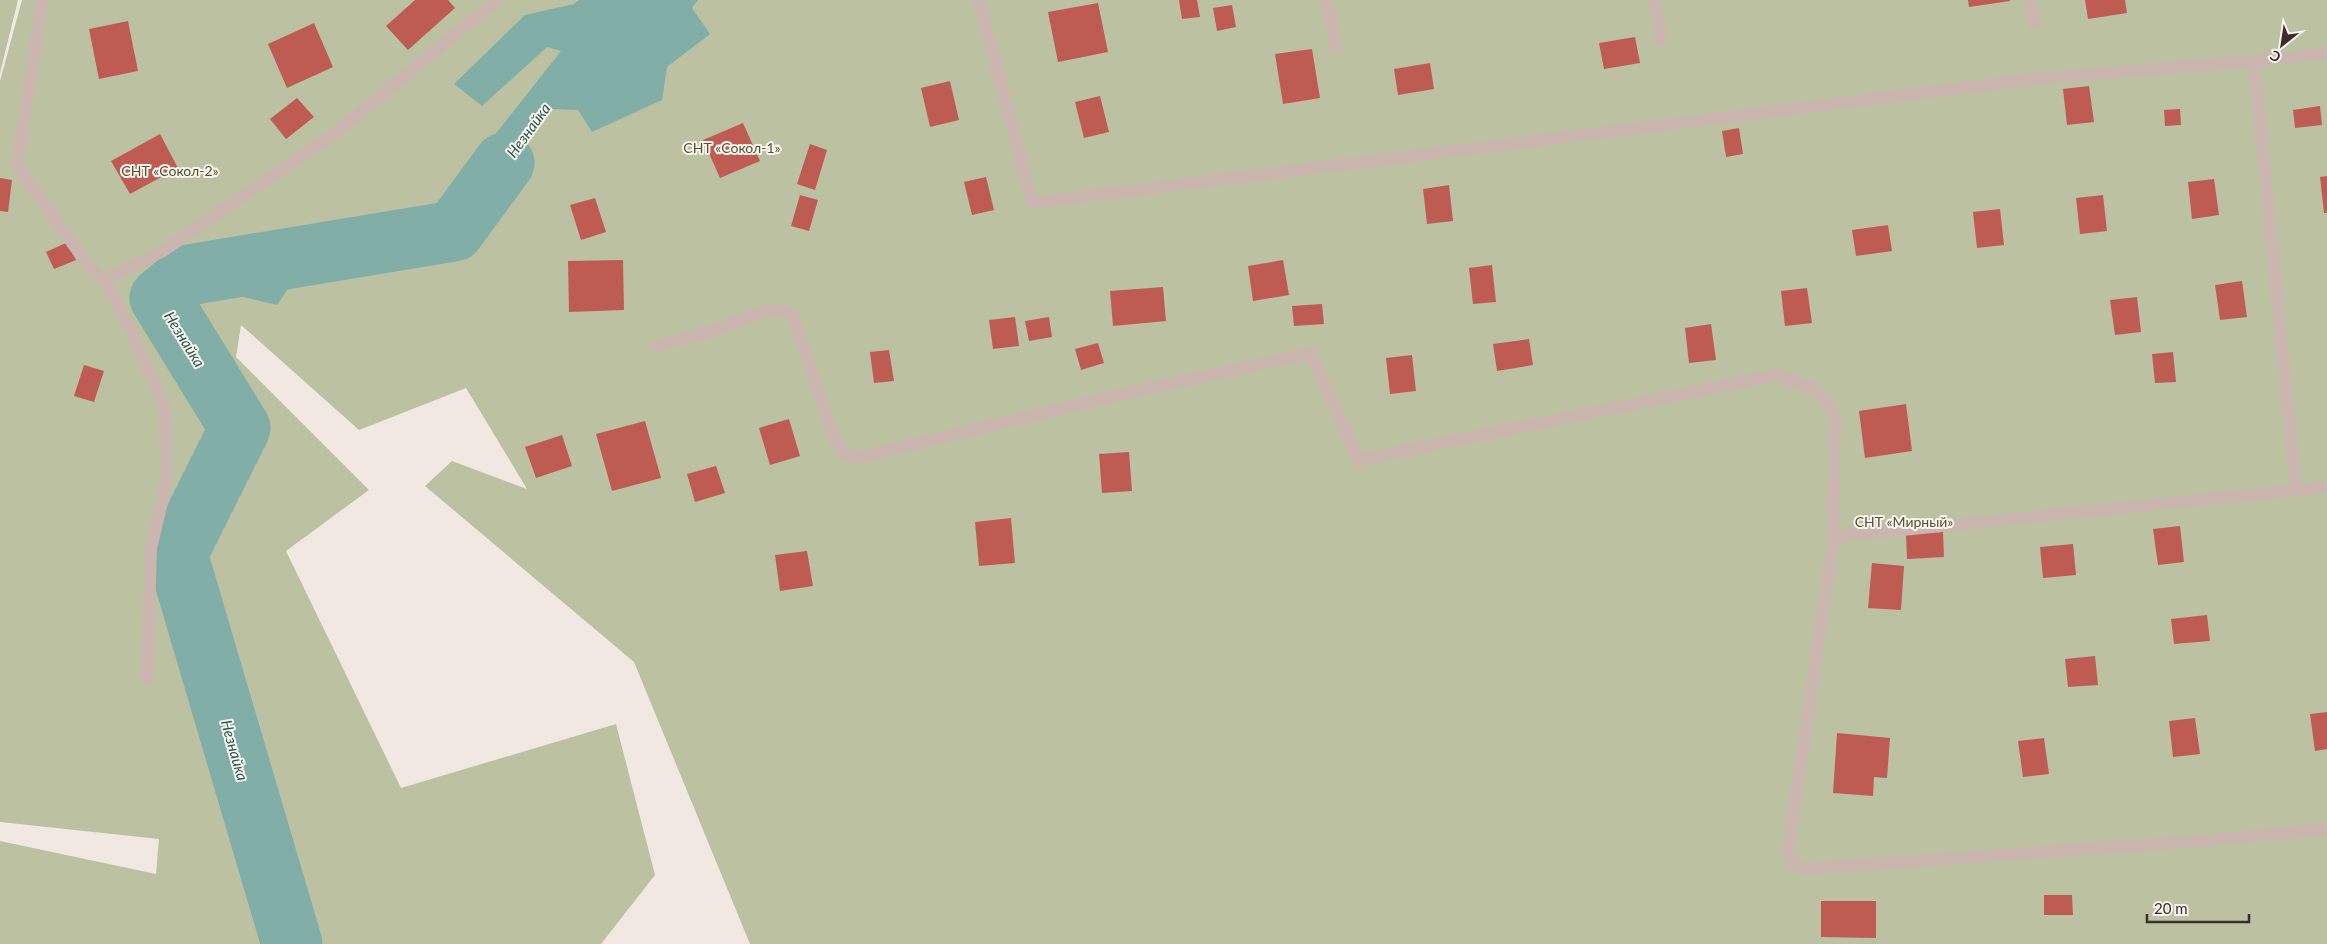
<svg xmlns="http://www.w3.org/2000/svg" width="2327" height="944" viewBox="0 0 2327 944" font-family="Lato,sans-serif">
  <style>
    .green { fill: #bcc1a2 }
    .water { fill: #82aea8 }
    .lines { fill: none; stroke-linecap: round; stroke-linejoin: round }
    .river { stroke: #82aea8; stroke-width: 61 }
    .building { fill: #be5c54 }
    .lane { stroke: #cab6ae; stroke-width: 12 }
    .labels { text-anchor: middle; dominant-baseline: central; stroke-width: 4; stroke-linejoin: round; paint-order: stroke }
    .park-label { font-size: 14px; fill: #4f5631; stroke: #faf3ee }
    .water-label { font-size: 15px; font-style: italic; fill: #245953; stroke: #faf3ee }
  </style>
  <rect width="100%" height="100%" fill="#f2e8e2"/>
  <path class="green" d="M0,0H18L0,73Z
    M22,0H2327V944H750L634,662L425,486L452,461L527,489L466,388L359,430L241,325L236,357L369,490L286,551L401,788L616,724L655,875L601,944H0V841L156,874L159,839L0,822V81Z"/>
  <path class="water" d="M579,0H698L692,8L710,34L667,67L662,100L592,132L578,110L552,109L515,157L503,182L462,236L443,225L479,155L561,51L547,47L482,106L454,84L525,15L574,4Z
    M231,241L255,257L285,259L337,247L342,264L322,272L298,274L277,305L215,290L185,285L167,265L188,245Z"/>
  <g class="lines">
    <path class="river" d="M292,944L177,554L240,428L160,298L188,275L454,231L504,163"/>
  </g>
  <path class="building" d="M415,0H448L455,8L408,50L386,26Z
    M1179,0H1197L1200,17L1182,19Z
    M1968,0H2010V1L1969,7Z
    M2085,0H2125L2127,13L2088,19Z
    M1098,3L1108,52L1058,62L1048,12Z
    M1232,5L1236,27L1217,31L1213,8Z
    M128,21L138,71L99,79L89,29Z
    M314,23L333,67L287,88L268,44Z
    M1635,37L1640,63L1604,69L1599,43Z
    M1312,49L1320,98L1283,104L1275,54Z
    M1430,63L1434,89L1398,95L1394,69Z
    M950,81L959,120L930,127L921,88Z
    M2089,86L2094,122L2067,125L2063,89Z
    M1100,96L1109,132L1084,138L1075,102Z
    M297,98L314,117L286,139L270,119Z
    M2320,106L2322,125L2295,128L2293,110Z
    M2180,109L2181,125L2165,126L2164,110Z
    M743,123L760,161L720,178L703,140Z
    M1739,128L1743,154L1726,157L1722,131Z
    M160,134L178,168L130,194L111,161Z
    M810,144L827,150L815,190L797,184Z
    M2327,176V213H2324L2320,177Z
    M986,177L994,210L972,215L964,182Z
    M0,178L12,180L8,212L0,211Z
    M2214,179L2219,215L2192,219L2188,182Z
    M1449,185L1453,221L1427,224L1423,189Z
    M800,195L818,200L809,231L791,226Z
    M2103,195L2107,231L2080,234L2076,198Z
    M595,198L606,232L581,240L570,205Z
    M2000,209L2004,245L1977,248L1973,212Z
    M1888,225L1892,251L1856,256L1852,230Z
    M68,242L76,260L54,269L46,252Z
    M623,260L624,310L569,312L568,261Z
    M1283,260L1289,295L1253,301L1248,266Z
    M1492,265L1496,302L1473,304L1469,268Z
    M2242,281L2247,317L2220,320L2215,285Z
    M1163,287L1166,321L1113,326L1110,291Z
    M1807,288L1812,323L1785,326L1781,291Z
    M2137,297L2141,332L2115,335L2110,300Z
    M1322,304L1324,324L1294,326L1292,306Z
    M1015,317L1019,346L993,349L989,320Z
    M1049,317L1052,337L1029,341L1025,321Z
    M1711,324L1716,360L1689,363L1685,328Z
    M1529,339L1533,365L1497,371L1493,344Z
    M1098,343L1104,363L1081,370L1075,349Z
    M889,350L894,381L874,383L870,352Z
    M2173,352L2176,382L2155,383L2152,354Z
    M1412,355L1416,391L1390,394L1386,358Z
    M84,365L104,371L94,402L74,396Z
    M1906,404L1912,451L1865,458L1859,411Z
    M789,419L800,456L770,465L759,428Z
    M645,421L661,478L612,491L596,434Z
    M562,435L572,466L536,478L525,447Z
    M1129,452L1132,491L1102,493L1099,454Z
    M716,466L725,493L695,502L687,474Z
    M1011,518L1015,563L979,566L975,522Z
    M2180,526L2184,562L2158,565L2153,529Z
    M1943,532L1944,557L1907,559L1906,534Z
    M2073,544L2076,575L2043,578L2040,547Z
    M807,551L813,586L780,591L775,555Z
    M1872,563L1904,566L1901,610L1868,608Z
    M2207,615L2210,641L2174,644L2171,619Z
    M2095,656L2098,685L2068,687L2065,659Z
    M2327,712V749L2315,751L2310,714Z
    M2195,718L2200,754L2173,757L2169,721Z
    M1837,733L1890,738L1887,778L1874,777L1873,796L1833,793Z
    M2044,738L2049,774L2023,777L2018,741Z
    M2044,895H2072L2073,915H2044Z
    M1821,901H1876V938L1821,937Z"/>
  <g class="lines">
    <path class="lane" d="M42,0L17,166L90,268L104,280L163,251L338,131L497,0
      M979,0L1032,203L2043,78L2254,61L2327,53
      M1327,0L1336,48
      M1655,0L1661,40
      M2030,0L2034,23
      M2254,61L2296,491
      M104,280L131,330L165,409L166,486L151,548L147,680
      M656,346L708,332L763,312L781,310L793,316L834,438L843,453L856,458L1106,398L1310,353L1359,460L1776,375L1815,389L1835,414L1833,544L1788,849L1793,862L1803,869L2201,841L2327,829
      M1833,537L2327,487"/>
  </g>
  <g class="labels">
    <g class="park-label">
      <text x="732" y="147">СНТ «Сокол-1»</text>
      <text x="170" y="170">СНТ «Сокол-2»</text>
      <text x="1904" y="521">СНТ «Мирный»</text>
    </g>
    <g class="water-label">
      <text transform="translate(528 130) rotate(-54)">Незнайка</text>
      <text transform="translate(185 339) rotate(58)">Незнайка</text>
      <text transform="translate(235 750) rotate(74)">Незнайка</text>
    </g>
  </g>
  <g transform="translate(2282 45) rotate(210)" stroke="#faf3ee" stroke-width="4" paint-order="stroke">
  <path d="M0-4L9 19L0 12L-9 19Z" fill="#392e2c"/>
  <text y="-8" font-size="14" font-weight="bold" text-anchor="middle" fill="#392e2c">С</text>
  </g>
  <path d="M2147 914v8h102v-8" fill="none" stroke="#392e2c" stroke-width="2.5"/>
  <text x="2154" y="914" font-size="15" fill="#392e2c" stroke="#faf3ee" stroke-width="4" paint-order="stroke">20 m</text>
</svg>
